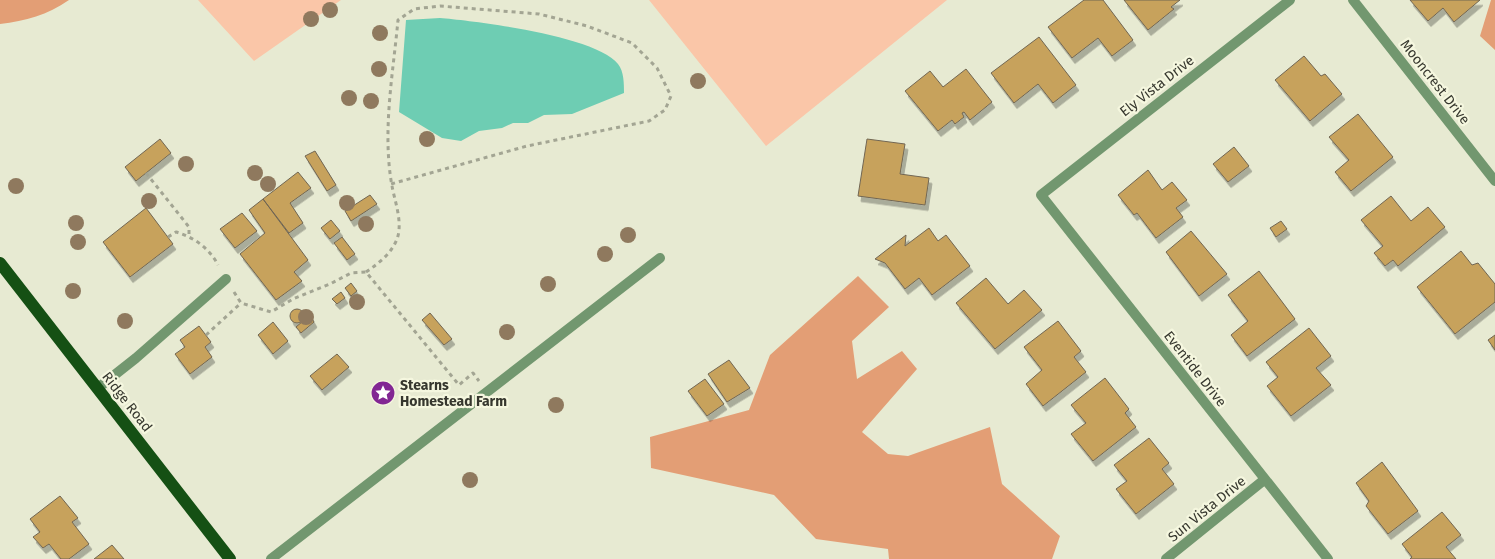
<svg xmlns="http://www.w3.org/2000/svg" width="1495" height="559" viewBox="0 0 1495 559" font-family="'Fira Sans',sans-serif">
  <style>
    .green { fill: #fac6a8 }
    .forest { fill: #e39e75 }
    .water { fill: #6ecdb3 }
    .building { fill: #c7a25b; stroke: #716653; filter: url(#shadow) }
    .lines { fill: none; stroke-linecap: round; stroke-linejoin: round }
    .path { stroke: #a3a593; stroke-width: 3; stroke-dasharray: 4 4; stroke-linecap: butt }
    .service { stroke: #72976f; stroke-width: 10 }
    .minor { stroke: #72976f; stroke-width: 10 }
    .primary { stroke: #155014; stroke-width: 12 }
    .tree { fill: #8f795e }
    .labels { text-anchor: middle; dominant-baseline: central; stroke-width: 4.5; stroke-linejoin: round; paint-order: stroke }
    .street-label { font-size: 14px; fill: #36372e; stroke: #f5f7df }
    .poi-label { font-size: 14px; font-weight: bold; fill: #36372e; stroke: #f5f7df; text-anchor: start }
  </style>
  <defs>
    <filter id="shadow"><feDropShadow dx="3" dy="5.5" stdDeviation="0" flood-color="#0004"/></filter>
  </defs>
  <rect width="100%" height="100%" fill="#e7ead2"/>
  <path class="green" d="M198,0H341L254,61Z
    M649,0H947L766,146Z"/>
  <path class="forest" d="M0,0H69C47,15 26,21 0,24Z
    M1491,0H1495V50L1480,36Z
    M858,276L889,307L852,341L857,379L902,351L917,369L862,432L888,454L908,456L990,427L1002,484L1060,536L1052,559H889L888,549L816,539L774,495L651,468L650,437L749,410L770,355Z"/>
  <path class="water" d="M440,18C476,21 596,36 618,64C624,71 624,84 624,93L572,114L544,115L528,123H513L502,128L479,131L461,141L442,138L399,112L406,20Z"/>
  <path class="building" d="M1084,0H1103L1133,40L1112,56L1098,38L1072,58L1048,27Z
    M1124,0H1180L1171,7L1174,9L1148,30Z
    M1410,0H1480L1454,22L1443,8L1428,21Z
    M1039,37L1076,85L1053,103L1038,84L1014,103L991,73Z
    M1304,56L1321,76L1325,74L1342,94L1310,121L1275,80Z
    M966,69L992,102L970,120L964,112L962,113L964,117L955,124L952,120L938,131L905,91L930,71L943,87Z
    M1358,114L1393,157L1351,191L1335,172L1349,160L1329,137Z
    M160,139L171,153L136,181L125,167Z
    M867,139L905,144L900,174L929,178L925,205L858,196Z
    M1234,147L1249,166L1228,182L1213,164Z
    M315,151L336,185L327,191L305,156Z
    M1148,170L1162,190L1172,182L1187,200L1176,208L1183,217L1156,238L1137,213L1134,215L1118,195Z
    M298,172L311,188L290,203L303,223L289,233L263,199Z
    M370,195L377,204L351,221L345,211Z
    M1391,196L1411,221L1428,207L1445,227L1398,266L1393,260L1385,266L1374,253L1383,246L1361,220Z
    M263,199L308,260L294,272L302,281L276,300L240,254L265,233L249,210Z
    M146,208L173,244L130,277L103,242Z
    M242,213L257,231L235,248L220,229Z
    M331,220L340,231L330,239L321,228Z
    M1281,221L1287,229L1276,237L1270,228Z
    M929,228L938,241L946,235L970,266L932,295L919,278L905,289L885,263L875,259L906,235L905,246Z
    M1191,231L1227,274L1199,296L1166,252Z
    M342,237L355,254L347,260L334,243Z
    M1461,251L1472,265L1478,263L1495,284V302L1455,334L1417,287Z
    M1259,271L1295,319L1247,356L1231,335L1248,321L1228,295Z
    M986,278L1008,304L1024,290L1042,310L995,349L956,303Z
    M351,283L357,291L351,296L345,288Z
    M341,292L345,298L337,304L332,299Z
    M290 316a7 7 0 1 1 14 0a7 7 0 1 1-14 0Z
    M430,313L452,339L444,345L422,320Z
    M310,315L314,322L301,333L296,327Z
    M1058,321L1081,351L1074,357L1086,372L1043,406L1026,384L1042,370L1024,347Z
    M273,322L288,341L273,354L258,335Z
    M199,326L211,342L205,347L212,357L190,374L175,354L185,347L180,340Z
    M1309,328L1331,356L1316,368L1331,385L1291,416L1267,386L1278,377L1266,362Z
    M1495,335V350L1488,340Z
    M337,354L349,367L322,390L310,376Z
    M729,360L750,388L727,402L708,374Z
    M1105,378L1129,409L1125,413L1136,427L1093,461L1071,434L1086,423L1071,405Z
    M705,379L724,404L707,416L688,391Z
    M1149,438L1169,463L1162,469L1174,484L1136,514L1116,489L1127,481L1114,465Z
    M1382,462L1418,511L1388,534L1366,506L1369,501L1356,483Z
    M60,496L78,518L72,522L89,544L69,559H61L49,544L43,548L33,537L40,532L30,519Z
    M1442,512L1461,535L1446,547L1456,559H1410L1412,557L1402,544Z
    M112,545L124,559H94Z"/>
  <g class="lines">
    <path class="path" d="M146,173L189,227V236
      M168,237L176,232C194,237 210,249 218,265
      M366,272C379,263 391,254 397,239C403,223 395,202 392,186C382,132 393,74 398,20L414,9L440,6L539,14L587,26L632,43L657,68L671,96L665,110L649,121L527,146L391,184
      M234,292L241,303L271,312L293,299L330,284L351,273L366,272L459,385L473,373L479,381
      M206,335L241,303"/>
    <path class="service" d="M98,388L136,358L226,279
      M271,559L660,258"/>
    <path class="minor" d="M1290,0L1041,195L1328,559
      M1353,0L1495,181
      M1166,559L1264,480"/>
    <path class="primary" d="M0,263L230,559"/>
  </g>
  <g class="tree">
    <circle cx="330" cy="10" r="8"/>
    <circle cx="311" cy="19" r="8"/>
    <circle cx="380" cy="33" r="8"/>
    <circle cx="379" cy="69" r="8"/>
    <circle cx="698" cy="81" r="8"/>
    <circle cx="349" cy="98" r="8"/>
    <circle cx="371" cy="101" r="8"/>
    <circle cx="427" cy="139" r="8"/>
    <circle cx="186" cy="164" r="8"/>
    <circle cx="255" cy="173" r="8"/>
    <circle cx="268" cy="184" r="8"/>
    <circle cx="16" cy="186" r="8"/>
    <circle cx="149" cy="201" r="8"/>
    <circle cx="347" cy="203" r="8"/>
    <circle cx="76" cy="223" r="8"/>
    <circle cx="366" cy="224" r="8"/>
    <circle cx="628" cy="235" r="8"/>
    <circle cx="78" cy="242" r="8"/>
    <circle cx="605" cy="254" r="8"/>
    <circle cx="548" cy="284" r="8"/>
    <circle cx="73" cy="291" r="8"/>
    <circle cx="357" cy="302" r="8"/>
    <circle cx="306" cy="317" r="8"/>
    <circle cx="125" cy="321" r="8"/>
    <circle cx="507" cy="332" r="8"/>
    <circle cx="556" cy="405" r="8"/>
    <circle cx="470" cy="480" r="8"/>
  </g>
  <defs>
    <symbol id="sight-disc" viewBox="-11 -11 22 22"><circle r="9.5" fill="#822693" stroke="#f5f7df"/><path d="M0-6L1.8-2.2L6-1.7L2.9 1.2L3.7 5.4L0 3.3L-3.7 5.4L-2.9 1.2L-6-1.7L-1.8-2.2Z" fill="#fff"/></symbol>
  </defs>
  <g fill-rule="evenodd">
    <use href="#sight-disc" x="369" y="379" width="28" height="28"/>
  </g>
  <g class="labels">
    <g class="street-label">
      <text transform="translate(1435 82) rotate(52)">Mooncrest Drive</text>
      <text transform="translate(1157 86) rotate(-38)">Ely Vista Drive</text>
      <text transform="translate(1195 369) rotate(52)">Eventide Drive</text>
      <text transform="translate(127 402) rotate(52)">Ridge Road</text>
      <text transform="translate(1207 509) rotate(-39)">Sun Vista Drive</text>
    </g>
    <g class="poi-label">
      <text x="400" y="385">Stearns<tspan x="400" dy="16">Homestead Farm</tspan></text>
    </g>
  </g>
</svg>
